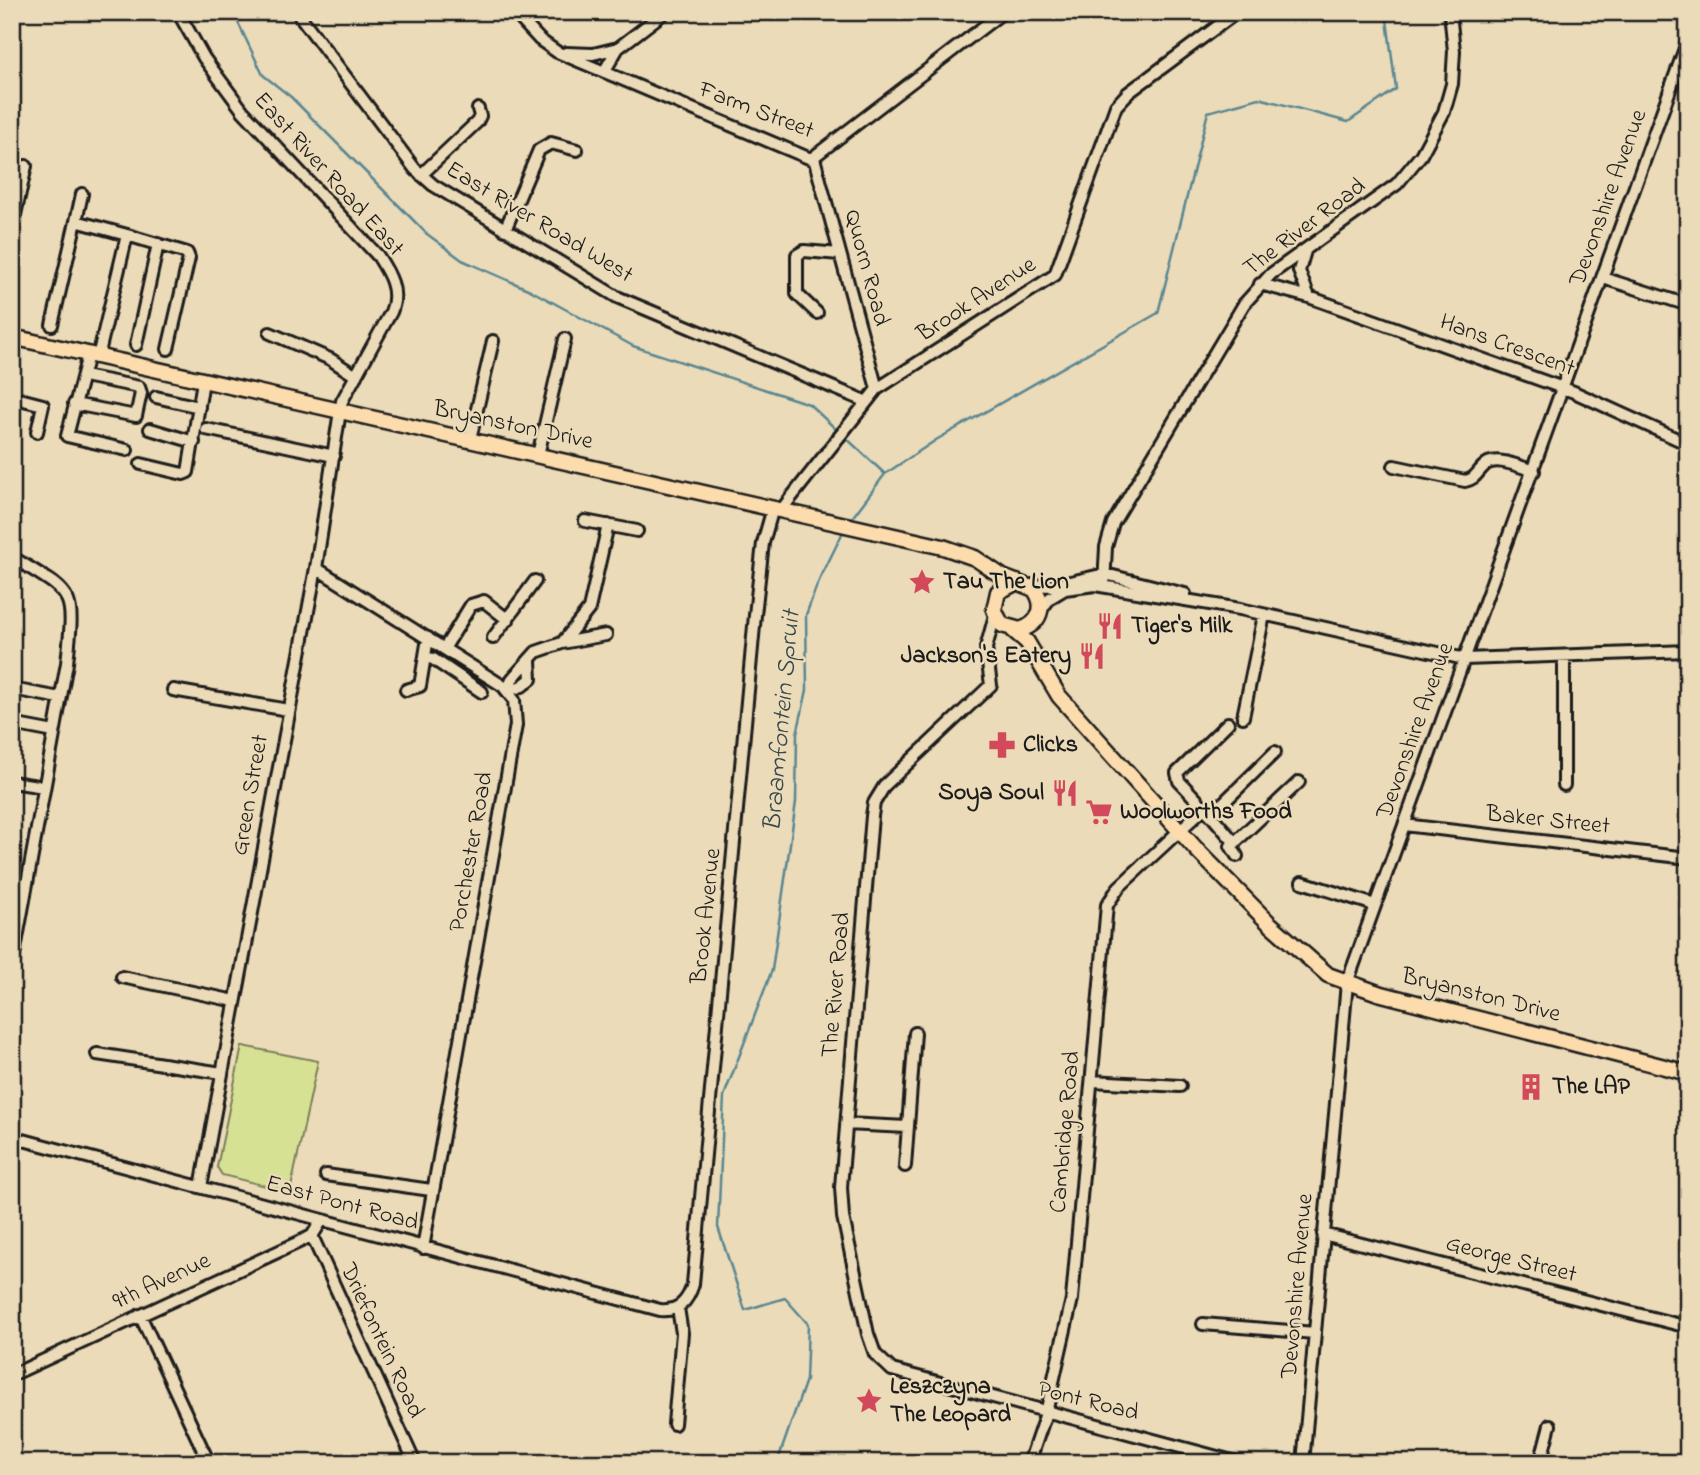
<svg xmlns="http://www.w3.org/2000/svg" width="1700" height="1475" viewBox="0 0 1700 1475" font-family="'Indie Flower',sans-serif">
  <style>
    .green { fill: #d6e194; stroke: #797e58; stroke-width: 2 }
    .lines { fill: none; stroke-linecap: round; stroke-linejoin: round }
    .stream { stroke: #598692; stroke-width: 2.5 }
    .minor-casing { stroke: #1c1c1c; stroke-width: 16 }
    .major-casing { stroke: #1c1c1c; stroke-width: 19 }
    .minor { stroke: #ecdbb8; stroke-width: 10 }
    .major { stroke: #fcdcac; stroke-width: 14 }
    .labels { text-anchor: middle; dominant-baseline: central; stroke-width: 5; stroke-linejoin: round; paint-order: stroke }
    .street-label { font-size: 24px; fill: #1c1c1c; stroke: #ecdbb8 }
    .poi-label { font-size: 24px; font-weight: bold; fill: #1c1c1c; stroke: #ecdbb8; text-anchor: start }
    .water-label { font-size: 26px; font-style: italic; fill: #35484d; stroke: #ecdbb8 }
  </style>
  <rect width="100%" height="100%" fill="#ecdbb8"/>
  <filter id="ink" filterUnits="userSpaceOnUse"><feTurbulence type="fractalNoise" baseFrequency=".0143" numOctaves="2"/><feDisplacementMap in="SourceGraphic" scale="14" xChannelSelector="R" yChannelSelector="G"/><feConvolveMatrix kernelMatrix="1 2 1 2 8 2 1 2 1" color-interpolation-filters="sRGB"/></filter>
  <g filter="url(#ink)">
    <path class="green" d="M242,1046L318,1061L290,1192L222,1175L217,1167Z"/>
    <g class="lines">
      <path class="stream" d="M233,12L263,75L291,97L427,234L462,260L530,290L633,346L809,404L839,432
        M844,436L885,474
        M849,522L885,474L936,440L1158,313L1208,112L1259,98L1348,122L1396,89L1386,12
        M777,1463L806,1380L808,1324L785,1298L745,1310L718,1227L724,1096L772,970L796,802L797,734L807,690L806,615L817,585L844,530"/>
      <defs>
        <path id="minor" d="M178,12L204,58L243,111L378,256C389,273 400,291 391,312L342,401L340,411L316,568L201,1187
          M297,12L415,169L433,185L617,297L865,401
          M514,12L540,40L557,52L811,159L1003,12
          M566,53L593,54L618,48
          M604,72L618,48L665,12
          M814,158L877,389
          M421,175L477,122L480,116L478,109
          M76,221L82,194
          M12,228L26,166
          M505,230L539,150L551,143L577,150
          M127,235L187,253L189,258L168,349
          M1305,251L1299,271L1309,297
          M1603,278L1688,305
          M1260,284L1309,297L1574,392L1688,444
          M817,313L797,294V255L804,251L840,254
          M52,325L76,221L127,235L98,357
          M270,333L330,359L356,376
          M136,345L158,244
          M88,355L67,436L127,450
          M12,397L43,405L37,432
          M156,397L199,407
          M74,404L136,416L141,393L139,387L89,377
          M150,429L194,442
          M206,429L334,456
          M470,439L493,341
          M538,455L565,339
          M141,464L183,474L188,472L203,381
          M1394,466L1465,481C1475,479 1476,474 1483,467C1494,454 1520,467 1534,471
          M782,509L877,389L1055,275L1116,106L1128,93L1237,12
          M585,521L637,531
          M12,557C75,596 75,589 67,663L12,966
          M316,568L503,686L514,700L516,725L423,1248
          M1028,585L1053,586L1105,574L1185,594
          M1104,585L1106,547L1113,523L1244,304L1271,274L1397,184L1421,155L1444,112L1452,84L1454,51L1450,12
          M1041,610L1050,598L1065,589L1095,585L1240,609L1465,659L1688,651
          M995,615L986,648L991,685L885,785L874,803L872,816L841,1187L843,1217L868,1334L875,1354L892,1370L1240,1463
          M493,638L535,581
          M562,643L606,635
          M444,649L471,605L484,601L508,620
          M425,657L433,659L482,692
          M1564,657V785
          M12,689L60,698
          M173,690L288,710
          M406,690L420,686L428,638
          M508,691L512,679L536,652L562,643L589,609L608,525
          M508,691L522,686L531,679L530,661
          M1243,717L1264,615
          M1228,723L1177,773L1179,781L1211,815L1275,752
          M12,724L54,732
          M12,782L44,787
          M1211,815L1235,843
          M1404,825L1688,858
          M1237,856L1231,846L1299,782
          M1302,882L1375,905
          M122,977L235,1001
          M97,1054L222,1073
          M1092,1081L1180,1086
          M846,1124L907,1127
          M12,1137L660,1310C679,1312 688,1301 693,1284L755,615L763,543L773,508
          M905,1166L915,1033
          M326,1175L431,1190
          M1323,1234L1688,1327
          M312,1236L415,1463
          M140,1315L209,1463
          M1203,1324L1315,1333
          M12,1375L312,1236L322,1220
          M674,1424L682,1333L678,1308
          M1029,1463L1046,1413L1072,1299L1107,905L1119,887L1204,808
          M1303,1463L1347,983L1688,40
          M1540,1463L1550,1425"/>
        <path id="major" d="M12,337L943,547L975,558L1003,577L1034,589C1047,606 1040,624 1020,630L1002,625L994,610L998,592L1017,582
          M1013,630L1027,642L1059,696L1196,849L1269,923L1328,975L1378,993L1688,1073"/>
      </defs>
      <use href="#minor" class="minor-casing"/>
      <use href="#major" class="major-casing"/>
      <use href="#minor" class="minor"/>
      <use href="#major" class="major"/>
    </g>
  </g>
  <defs>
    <symbol id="sight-bare" viewBox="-9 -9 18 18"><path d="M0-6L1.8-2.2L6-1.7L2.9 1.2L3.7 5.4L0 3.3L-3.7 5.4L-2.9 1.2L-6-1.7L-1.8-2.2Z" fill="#d1495b" stroke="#ecdbb8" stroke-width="2.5" paint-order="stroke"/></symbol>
    <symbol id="restaurant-bare" viewBox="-9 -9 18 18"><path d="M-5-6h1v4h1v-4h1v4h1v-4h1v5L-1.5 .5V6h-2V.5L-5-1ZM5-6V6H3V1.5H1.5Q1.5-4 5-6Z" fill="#d1495b" stroke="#ecdbb8" stroke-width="2.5" paint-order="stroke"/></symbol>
    <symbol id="pharmacy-bare" viewBox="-9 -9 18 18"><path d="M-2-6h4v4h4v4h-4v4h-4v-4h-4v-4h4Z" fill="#d1495b" stroke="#ecdbb8" stroke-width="2.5" paint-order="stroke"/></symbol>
    <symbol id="supermarket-bare" viewBox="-9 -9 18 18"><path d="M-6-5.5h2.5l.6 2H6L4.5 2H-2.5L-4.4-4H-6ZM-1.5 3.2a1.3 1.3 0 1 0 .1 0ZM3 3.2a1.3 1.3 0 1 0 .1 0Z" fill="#d1495b" stroke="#ecdbb8" stroke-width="2.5" paint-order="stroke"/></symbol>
    <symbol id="building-bare" viewBox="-9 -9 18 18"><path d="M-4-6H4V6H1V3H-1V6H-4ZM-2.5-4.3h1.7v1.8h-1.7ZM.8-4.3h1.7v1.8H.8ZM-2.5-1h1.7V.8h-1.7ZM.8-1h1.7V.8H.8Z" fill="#d1495b" stroke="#ecdbb8" stroke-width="2.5" paint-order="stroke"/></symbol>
  </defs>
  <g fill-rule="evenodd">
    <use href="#sight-bare" x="903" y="563" width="38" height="38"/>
    <use href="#restaurant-bare" x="1091" y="607" width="38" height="38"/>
    <use href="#restaurant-bare" x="1073" y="637" width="38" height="38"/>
    <use href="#pharmacy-bare" x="983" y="726" width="38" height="38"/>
    <use href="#restaurant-bare" x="1046" y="774" width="38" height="38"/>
    <use href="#supermarket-bare" x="1080" y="793" width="38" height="38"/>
    <use href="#building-bare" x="1512" y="1068" width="38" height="38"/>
    <use href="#sight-bare" x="850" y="1382" width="38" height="38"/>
  </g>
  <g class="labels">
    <g class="street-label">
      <text transform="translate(756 111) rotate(21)">Farm Street</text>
      <text transform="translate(328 175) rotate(48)">East River Road East</text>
      <text transform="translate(1609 198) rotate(-70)">Devonshire Avenue</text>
      <text transform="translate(539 223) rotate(31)">East River Road West</text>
      <text transform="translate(1305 228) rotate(-37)">The River Road</text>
      <text transform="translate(866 268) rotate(75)">Quorn Road</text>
      <text transform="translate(977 300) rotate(-33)">Brook Avenue</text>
      <text transform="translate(1507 346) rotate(20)">Hans Crescent</text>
      <text transform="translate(513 426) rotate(12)">Bryanston Drive</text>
      <text transform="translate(1416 731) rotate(-70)">Devonshire Avenue</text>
      <text transform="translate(251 795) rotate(-80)">Green Street</text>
      <text transform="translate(1548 821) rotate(6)">Baker Street</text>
      <text transform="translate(472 852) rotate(-80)">Porchester Road</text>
      <text transform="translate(707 916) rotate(-84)">Brook Avenue</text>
      <text transform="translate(837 985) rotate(-85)">The River Road</text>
      <text transform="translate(1481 996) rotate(14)">Bryanston Drive</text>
      <text transform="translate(1066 1132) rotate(-85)">Cambridge Road</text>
      <text transform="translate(342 1204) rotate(15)">East Pont Road</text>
      <text transform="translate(1511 1260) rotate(14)">George Street</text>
      <text transform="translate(162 1282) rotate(-25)">9th Avenue</text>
      <text transform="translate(1298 1286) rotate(-85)">Devonshire Avenue</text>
      <text transform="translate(381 1341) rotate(65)">Driefontein Road</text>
      <text transform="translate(1088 1402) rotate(14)">Pont Road</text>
    </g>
    <g class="poi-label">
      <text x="943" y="582">Tau The Lion</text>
      <text x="1131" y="626">Tiger's Milk</text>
      <text x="1071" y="656" text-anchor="end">Jackson's Eatery</text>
      <text x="1023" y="745">Clicks</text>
      <text x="1044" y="793" text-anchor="end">Soya Soul</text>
      <text x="1120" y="812">Woolworths Food</text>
      <text x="1552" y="1087">The LAP</text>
      <text x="890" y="1387">Leszczyna<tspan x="890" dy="28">The Leopard</tspan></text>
    </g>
    <g class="water-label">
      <text transform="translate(783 721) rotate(-85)">Braamfontein Spruit</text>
    </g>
  </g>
  <rect width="1700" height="1475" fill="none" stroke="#ecdbb8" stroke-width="42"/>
  <rect x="21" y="21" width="1658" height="1433" fill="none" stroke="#1c1c1c" stroke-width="2.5" filter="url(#ink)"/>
</svg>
